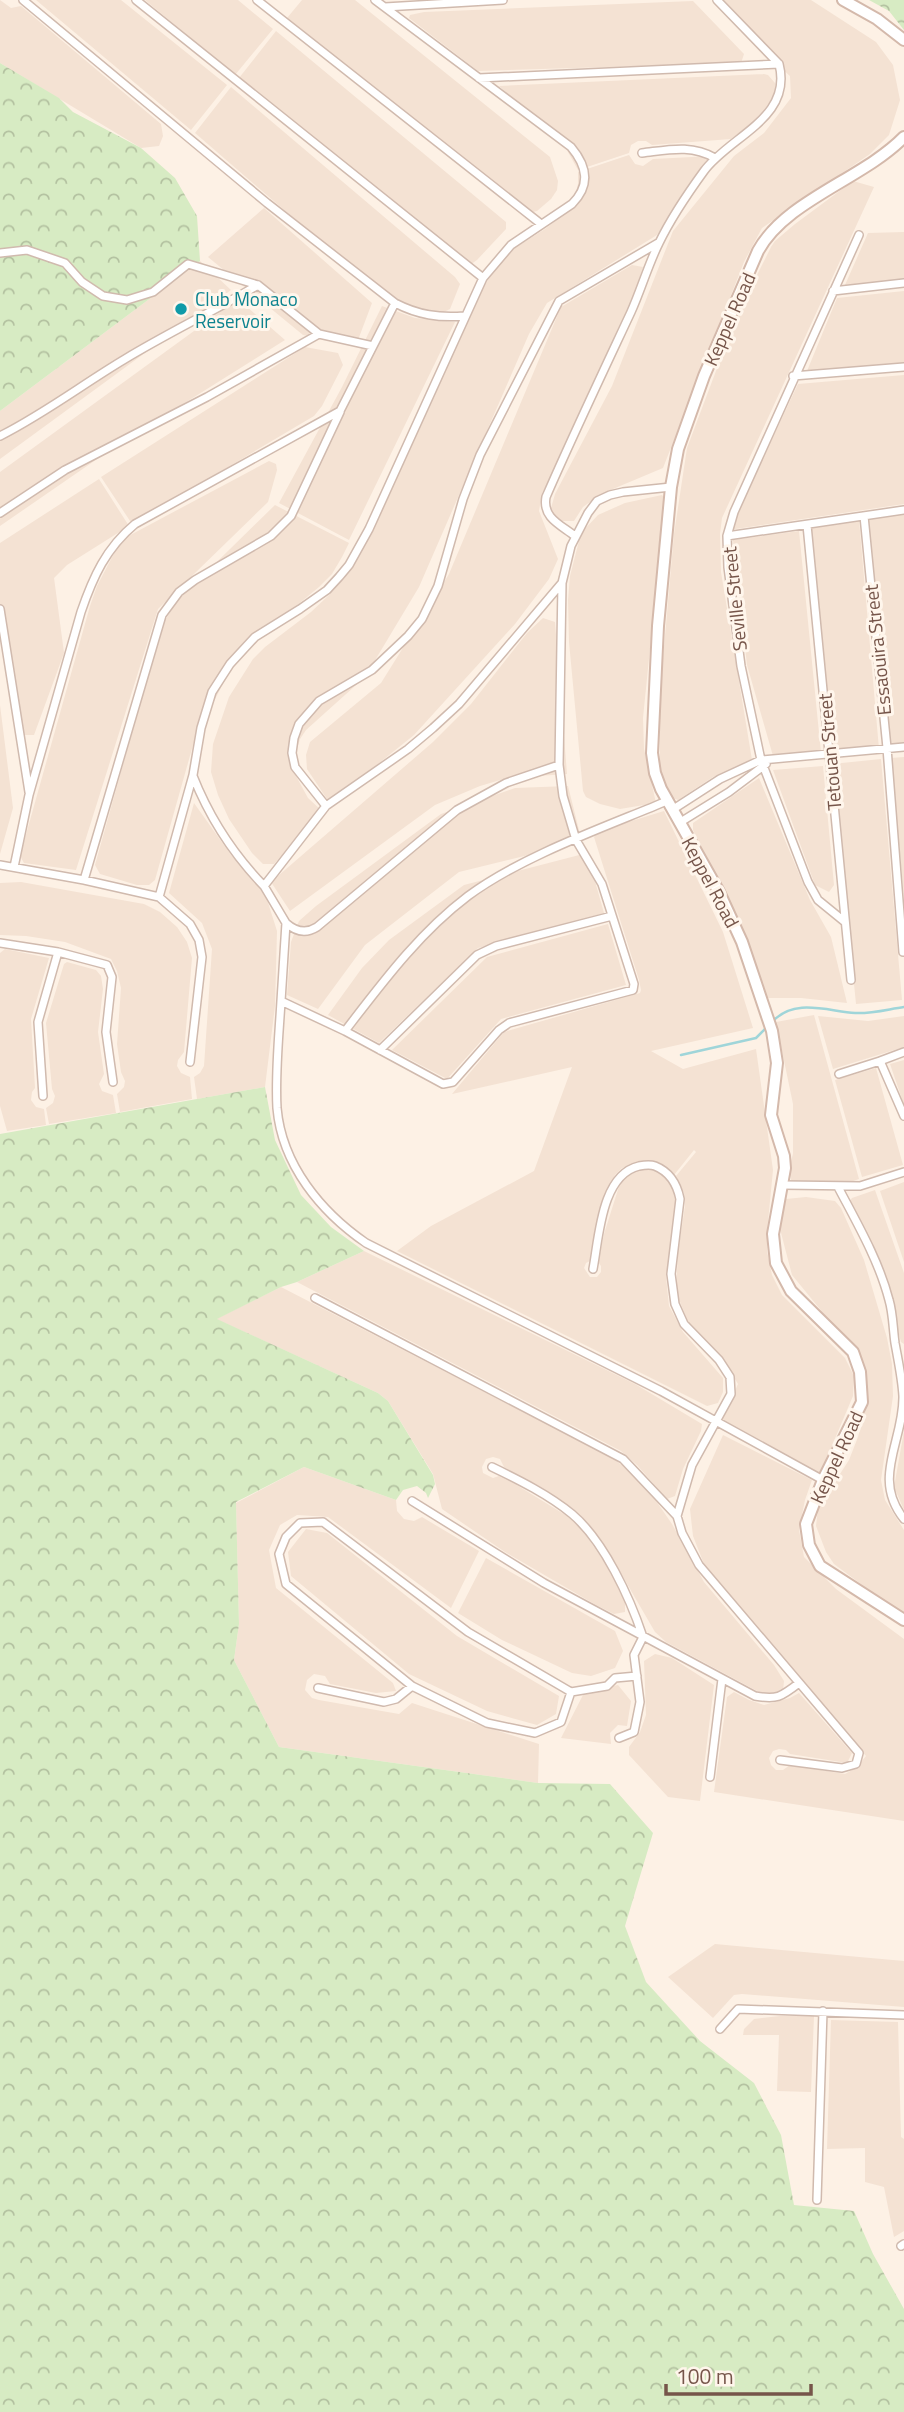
<svg xmlns="http://www.w3.org/2000/svg" width="904" height="2412" viewBox="0 0 904 2412" font-family="'Titillium Web',sans-serif">
  <style>
    .residential { fill: #f4e2d3 }
    .forest { fill: url(#forest-crowns) }
    .lines { fill: none; stroke-linecap: round; stroke-linejoin: round }
    .stream { stroke: #9fd5d9; stroke-width: 2.5 }
    .street-casing { stroke: #d0baae; stroke-width: 10 }
    .secondary-casing { stroke: #d4b9ab; stroke-width: 14 }
    .street { stroke: #fff; stroke-width: 7 }
    .secondary { stroke: #fff; stroke-width: 10 }
    .culture-dot { fill: #0f9aa8; stroke: #fff6ec; stroke-width: 2.5 }
    .labels { text-anchor: middle; dominant-baseline: central; stroke-width: 6; stroke-linejoin: round; paint-order: stroke }
    .culture-label { font-size: 19px; fill: #0d838f; stroke: #fff6ec; text-anchor: start }
    .street-label { font-size: 19px; fill: #76554a; stroke: #fff6ec }
  </style>
  <defs>
    <pattern id="forest-crowns" width="20" height="18" patternUnits="userSpaceOnUse" patternTransform="scale(1.75)"><rect width="20" height="18" fill="#d7ebc3"/><path d="M2 6a3 3 0 1 1 6 0M12 15a3 3 0 1 1 6 0" fill="none" stroke="#b3c1a0"/></pattern>
  </defs>
  <rect width="100%" height="100%" fill="#fdf1e5"/>
  <path class="residential" d="M0,0L11,8L21,6L161,124L163,136L159,146L141,148L0,63Z
    M36,0H121L227,85L191,130Z
    M145,0H238L273,29L235,75Z
    M302,0H355L550,157L558,181L557,190L551,199L537,211L529,213L516,210L287,18Z
    M715,0H811L876,42L893,65L900,100L889,135L870,154L762,228L744,262L663,468L601,494L583,507L574,521H560L552,514L551,508L555,494L612,386L673,231L734,156L764,133L791,98L790,76L750,40Z
    M693,1L744,54L741,63L478,71L409,18L410,15L424,12Z
    M276,31L506,222V229L477,260L470,265L239,78Z
    M764,74L768,75L775,83L777,92L765,113L731,139L652,145L646,141H638L631,145L629,153L578,170L563,143L499,86Z
    M231,87L455,277L460,284L450,309L442,313L421,309L390,298L364,279L195,133Z
    M629,155L635,164L643,166L653,159L712,156L657,235L547,303L529,334L419,587L365,677L306,730L300,739L295,756L296,776L308,798L322,811L274,864H263L252,853L229,819L218,795L211,772L213,744L229,697L253,659L265,647L311,612L329,595L343,580L353,565L484,286L501,261L515,248L545,229L571,209L578,184V172Z
    M853,181L874,187L722,518L720,534L721,572L752,760L745,765L713,777L678,800L670,797L666,791L660,767L659,704L674,534L687,448L737,315L771,247L775,241L795,224Z
    M264,208L372,303L358,340L342,343L303,335L208,257Z
    M904,232V279L845,285L868,233Z
    M200,261L231,290L0,459V411Z
    M632,265L643,267L629,310L595,397L542,493L539,511L558,559L549,579L515,624L414,735L332,801L327,799L307,769L306,755L310,742L381,683L449,574L561,307Z
    M904,291V365L807,371L837,298Z
    M238,299L285,340L116,446L0,526V472Z
    M382,306L415,318L455,322L349,540L279,503L342,387Z
    M305,347L338,353L343,365L322,406L314,416L132,524L101,477Z
    M904,375V504L729,530L798,384Z
    M269,461L276,464L277,470L268,502L158,609L76,870L24,863L20,856L90,606L97,586L121,540Z
    M99,479L129,526L67,565L54,578L64,653L34,735H24L20,729L0,611V543Z
    M662,495L665,499L643,718L644,749L656,803L620,809L600,804L586,797L583,791L569,642L568,600L570,576L581,533L598,515L625,503Z
    M275,505L349,543L342,557L332,574L319,587L250,644L227,676L195,738L155,880L149,885H137L100,874L95,865L162,625L178,600Z
    M904,514V746L888,747L868,519Z
    M859,520L879,749L831,753L809,528Z
    M799,531L821,753L773,756L747,665L733,540Z
    M543,618L555,622L567,774L507,778L480,786L435,805L290,911L271,882L433,742L471,704L527,633Z
    M0,705L13,808L0,854Z
    M904,757V897L891,758Z
    M881,759L902,1000L856,1004L832,764Z
    M823,766L834,885L829,892L815,885L773,770Z
    M759,778L810,900L831,937L847,1003L801,998H766L741,936L693,830V823Z
    M568,786L582,842L459,872L365,945L318,1009L287,995L291,942L299,921L316,906L441,814L515,788Z
    M194,803L231,855L264,890L277,931L275,1006L265,1087L197,1099L194,1077L200,1073L204,1066L212,949L202,923L169,893Z
    M664,811L723,932L753,1028L651,1051L683,1069L756,1049L773,1170L767,1232V1251L772,1275L782,1295L845,1358L854,1376L853,1396L820,1474L722,1420L738,1384L723,1359L689,1324L676,1292L678,1252L685,1206L684,1193L676,1176L696,1152L694,1150L674,1175L660,1166L645,1162L622,1168L615,1175L601,1209L592,1260L586,1263L584,1268L590,1277H597L601,1272V1266L598,1262L604,1234L621,1180L632,1172L650,1168L666,1177L674,1189L676,1212L666,1277L669,1306L683,1332L723,1378V1392L718,1403L707,1406L397,1251L431,1226L534,1171L572,1067L452,1094L504,1032L640,993L641,990L639,980L594,837L599,831Z
    M587,853L604,913L478,948L379,1043L328,1015L362,968L389,940L464,885Z
    M21,882L144,904L160,912L177,927L187,942L192,958L184,1052L178,1060L177,1066L181,1073L190,1077L192,1099L120,1112L117,1094L124,1087L125,1081L121,1072L117,1044L121,988L117,971L111,959L65,942L26,936L0,935V883Z
    M608,924L626,985L501,1019L447,1079L392,1050L487,957Z
    M5,949L49,958L31,1019L35,1088L32,1092L31,1100L36,1107L44,1109L46,1125L7,1131L0,1106V953Z
    M67,962L96,970L101,976L103,989L98,1032L104,1074L99,1084L102,1091L113,1095L116,1113L49,1124L46,1108L53,1103L55,1096L52,1089L46,1023L64,964Z
    M814,1015L859,1179L841,1185L792,1184L789,1169L793,1154V1104L776,1022Z
    M818,1016L868,1021L904,1016V1047L833,1069Z
    M904,1060V1105L890,1064Z
    M876,1068L903,1165L862,1177L835,1080Z
    M904,1182V1262L880,1191Z
    M875,1190L904,1273V1344L901,1342L890,1301L849,1202L852,1198Z
    M806,1197L835,1201L841,1208L864,1260L887,1338L892,1364L893,1396L881,1480L885,1500L904,1530V1616L834,1564L826,1552L816,1526L818,1508L849,1460L858,1437L864,1416L865,1397L856,1353L792,1275L780,1229L786,1199Z
    M364,1251L635,1384L702,1424L701,1431L683,1469L675,1496L667,1499L637,1465L621,1451L297,1282Z
    M281,1287L611,1457L623,1466L652,1495L672,1524L704,1582L774,1665L784,1681L783,1691L771,1694L759,1692L666,1642L655,1632L608,1551L582,1518L572,1508L504,1467L500,1459L493,1457L486,1459L482,1467L483,1473L493,1478L499,1476L515,1484L567,1516L581,1528L609,1569L625,1602V1612L614,1614L596,1605L505,1552L442,1509L433,1474L388,1401L378,1393L216,1319Z
    M904,1431V1510L894,1487Z
    M723,1435L812,1480L805,1500L799,1530L804,1557L836,1589L904,1639V1821L714,1792L727,1697L734,1692L749,1700L764,1705L790,1698L799,1693L852,1753L847,1763L790,1754L786,1750L779,1749L773,1751L769,1758L771,1765L776,1770H783L790,1765L845,1774L856,1768L866,1756L704,1564L693,1536L690,1509Z
    M304,1467L396,1500L397,1511L404,1519L414,1521L422,1517L479,1551L451,1608L328,1517L297,1515L280,1525L269,1550L276,1588L393,1683L396,1691L376,1693L330,1684L325,1676L314,1674L307,1680L305,1690L312,1698L319,1700L399,1714L412,1703L539,1744L538,1783L279,1747L234,1660L239,1624L236,1503Z
    M306,1529L327,1533L457,1636L559,1696L556,1714L537,1725L487,1711L409,1674L291,1576L288,1552Z
    M486,1558L615,1631L623,1651L615,1668L591,1676L572,1673L502,1640L458,1613Z
    M655,1654L672,1658L714,1685L700,1801L668,1797L629,1755V1747L640,1732L646,1715L644,1661Z
    M618,1685L631,1701L627,1726L618,1725L610,1733L611,1744L561,1738L584,1693Z
    M715,1944L904,1961V2007L742,1994L734,1995L713,2018L668,1977Z
    M780,2016H814L811,2092L777,2091L779,2035H743L744,2029L754,2019Z
    M831,2020L898,2022L901,2137L904,2139V2231L894,2237L884,2187L865,2182V2148L827,2149Z"/>
  <path class="forest" d="M869,0H904V30L889,11Z
    M0,63L59,98L73,112L141,148L175,178L197,216L200,261L0,411Z
    M265,1087L275,1140L301,1195L331,1227L364,1251L297,1282L281,1287L217,1319L378,1393L388,1401L433,1475L435,1484L428,1498L426,1493L417,1486L403,1490L396,1500L304,1467L236,1502L239,1624L234,1660L279,1747L538,1783L610,1784L653,1833L625,1926L646,1982L700,2041L754,2083L781,2135L794,2205L854,2211L873,2254L904,2309V2412H0V1134Z"/>
  <g class="lines">
    <path class="stream" d="M773,1021C795,998 827,1011 855,1013C871,1014 889,1009 904,1007
      M681,1055L756,1038L768,1026"/>
    <defs>
      <path id="street" d="M23,0L267,203L395,303C418,315 439,318 464,316
        M136,0L483,278
        M257,0L541,224
        M385,7L503,0
        M479,78L779,64
        M642,153C668,150 691,144 715,158
        M0,253L27,250L65,263L82,282L103,296L127,300L153,292L188,264L258,285L319,334L373,346
        M833,291L904,283
        M793,376L904,367
        M0,436C44,414 83,384 125,359C168,333 214,311 258,285
        M0,513L65,470L207,397L319,334
        M864,516L887,748L903,952
        M807,525L851,980
        M575,536C561,525 542,518 546,497C573,435 602,374 631,312C641,290 648,265 659,243C671,218 688,193 704,171C730,136 793,118 779,64L717,0
        M727,536L904,510
        M0,609L29,792
        M193,776C210,819 232,853 264,886L326,806L408,749L433,728L459,704L561,584
        M326,806L295,767L292,753L294,738L299,724L319,701L372,670L408,636L422,619L438,586L463,499L480,455L559,301L658,243
        M672,810L720,779L761,760L904,747
        M679,823L729,792L766,764
        M0,865L84,880L159,897L190,924L199,940L202,957L190,1062
        M14,867L29,795L81,612C93,577 106,548 135,524L340,411L395,303
        M84,880L162,615L179,592L195,580L271,536L291,516L340,412
        M264,886L286,923L281,1001L345,1031L443,1084L453,1082L499,1030L509,1023L633,990L634,984L602,884L576,840L563,796L559,765L562,583L571,546L588,513L597,501L610,495L623,492L671,487
        M159,897L193,775L201,728L212,692L230,664L255,637L300,609L327,590L339,577L349,565L369,529L483,278L511,245L572,204C591,185 587,166 571,147L375,0
        M845,922L818,900L808,882L761,760L741,666L728,567L727,536L734,512L859,235
        M286,923C296,932 306,934 317,927L457,810L506,783L559,765
        M0,943L58,952L107,965L112,977L106,1032L113,1082
        M281,1001C279,1036 275,1073 277,1108C282,1165 321,1212 366,1243L661,1391L823,1480
        M345,1031C382,983 419,933 468,896C522,856 605,827 667,801
        M380,1050L477,955L496,946L612,916
        M904,1052L880,1061L904,1116
        M839,1074L880,1061
        M43,1096L38,1022L58,952
        M783,1185L860,1186L904,1172
        M838,1187C857,1223 879,1261 889,1300C893,1313 893,1329 895,1343C898,1360 902,1378 903,1396C904,1441 871,1478 904,1519
        M593,1269C599,1238 601,1175 639,1166C644,1165 650,1164 655,1166C670,1172 677,1184 680,1199L671,1274L675,1304L684,1324L719,1360L730,1377L731,1394L692,1465L677,1516
        M315,1298L623,1459L677,1516L682,1533L699,1565L859,1753L856,1764L842,1768L780,1760
        M492,1467C519,1480 549,1495 572,1514C604,1541 630,1598 643,1637L634,1655L640,1702L634,1732L619,1738
        M412,1501L544,1583L755,1696C777,1700 781,1697 799,1683
        M412,1686L286,1584L279,1554L286,1537L300,1523L323,1522L468,1632L571,1692L607,1686L615,1678L637,1676
        M318,1688L384,1702L396,1699L412,1686L487,1723L535,1733L561,1722L571,1692
        M710,1777L722,1679
        M720,2029L738,2009L904,2015
        M817,2200L823,2011
        M901,2246L904,2244"/>
      <path id="secondary" d="M843,0L877,19L904,40
        M904,137C863,179 786,200 758,251L704,376L678,449L671,487L658,626L652,753L655,773L661,789L719,892L742,942L772,1031L777,1063L771,1115L784,1156L785,1168L773,1234L776,1263L791,1291L853,1352L860,1372L862,1402L823,1480L806,1524L809,1545L820,1566L904,1620"/>
    </defs>
    <use href="#street" class="street-casing"/>
    <use href="#secondary" class="secondary-casing"/>
    <use href="#street" class="street"/>
    <use href="#secondary" class="secondary"/>
  </g>
  <circle class="culture-dot" cx="181" cy="309" r="7"/>
  <g class="labels">
    <g class="culture-label">
      <text x="195" y="298">Club Monaco<tspan x="195" dy="22">Reservoir</tspan></text>
    </g>
    <g class="street-label">
      <text transform="translate(729 319) rotate(-66)">Keppel Road</text>
      <text transform="translate(734 599) rotate(-96)">Seville Street</text>
      <text transform="translate(877 650) rotate(-96)">Essaouira Street</text>
      <text transform="translate(829 752) rotate(-95)">Tetouan Street</text>
      <text transform="translate(711 882) rotate(62)">Keppel Road</text>
      <text transform="translate(836 1457) rotate(-65)">Keppel Road</text>
    </g>
  </g>
  <path d="M666 2384v10h145v-10" fill="none" stroke="#76554a" stroke-width="3.5"/>
  <text x="676" y="2384" font-size="21" fill="#76554a" stroke="#fff6ec" stroke-width="5" paint-order="stroke">100 m</text>
</svg>
